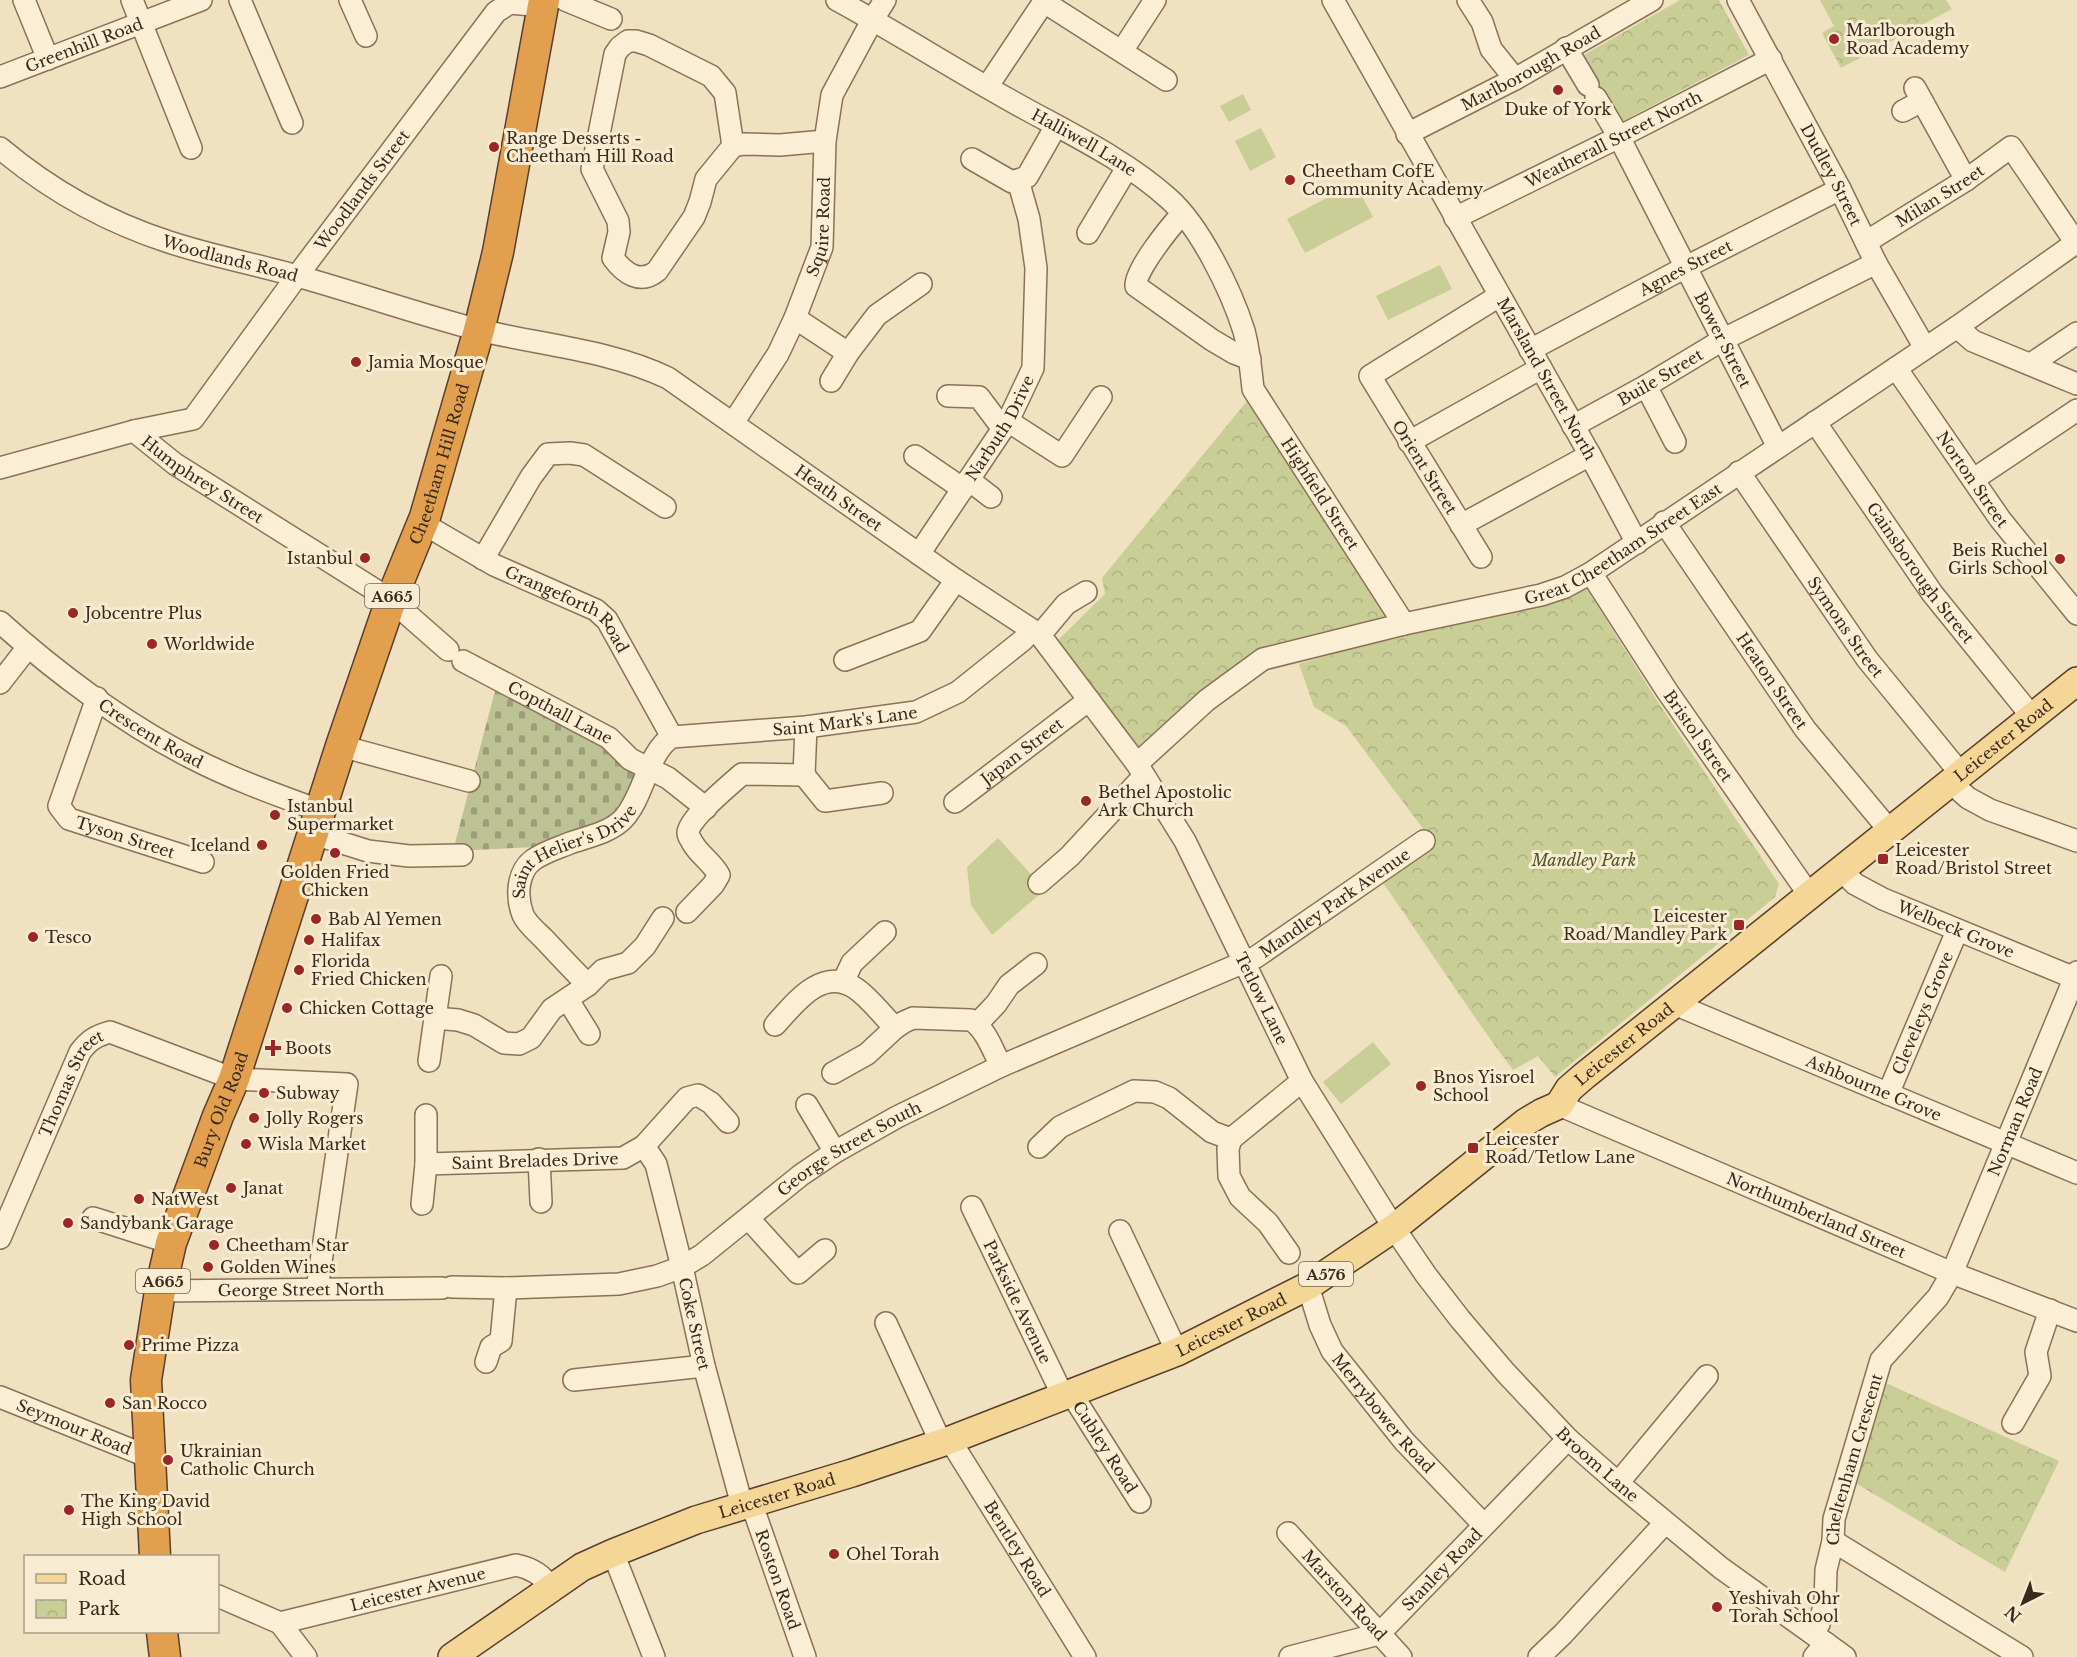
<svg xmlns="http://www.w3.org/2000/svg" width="2077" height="1657" viewBox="0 0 2077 1657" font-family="'Libre Baskerville',serif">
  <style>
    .cemetery { fill: url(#cemetery-stones) }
    .park { fill: url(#park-crowns) }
    .garden { fill: #c8ce95 }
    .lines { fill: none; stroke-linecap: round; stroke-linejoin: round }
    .minor-casing { stroke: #8a7258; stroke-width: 24 }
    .major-casing { stroke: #57402c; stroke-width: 30 }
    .highway-casing { stroke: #57402c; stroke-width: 33 }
    .minor { stroke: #faeed5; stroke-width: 21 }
    .major { stroke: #f4d697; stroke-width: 27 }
    .highway { stroke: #e2a04e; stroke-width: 30 }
    .poi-dot { fill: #9b2628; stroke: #f7ebd1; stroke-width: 2 }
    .labels { text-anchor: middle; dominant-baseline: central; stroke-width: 6; stroke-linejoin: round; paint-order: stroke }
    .shield { fill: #f7ebd1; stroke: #726453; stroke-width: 1.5 }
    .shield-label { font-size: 15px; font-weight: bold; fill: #392a1d }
    .poi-label { font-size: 16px; fill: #392a1d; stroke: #f7ebd1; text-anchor: start }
    .street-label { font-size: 16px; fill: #392a1d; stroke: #f7ebd1 }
    .park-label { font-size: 16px; font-style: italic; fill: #4a5623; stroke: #f7ebd1 }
  </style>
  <defs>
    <pattern id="cemetery-stones" width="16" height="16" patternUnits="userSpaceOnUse" patternTransform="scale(1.5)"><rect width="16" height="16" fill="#bdc294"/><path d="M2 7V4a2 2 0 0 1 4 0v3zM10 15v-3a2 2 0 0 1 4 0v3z" fill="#9b9e78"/></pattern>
    <pattern id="park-crowns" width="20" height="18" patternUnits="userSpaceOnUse" patternTransform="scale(1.5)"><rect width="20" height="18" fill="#c8ce95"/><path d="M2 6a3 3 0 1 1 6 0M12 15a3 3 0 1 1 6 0" fill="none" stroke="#adb180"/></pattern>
  </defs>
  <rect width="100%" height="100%" fill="#f0e1c1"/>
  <path class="cemetery" d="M496,687L606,743L628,763L635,775L631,795L614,816L536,847L453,851Z"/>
  <path class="park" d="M1680,0H1719L1749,55L1617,124L1582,56Z
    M1820,0H1946L1952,9L1841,68L1822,33L1834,26Z
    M1247,401L1387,617L1261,653L1142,751L1054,644L1105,594L1102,578Z
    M1584,584L1654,696L1779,884L1775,897L1555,1077L1538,1056L1513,1070C1467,1009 1427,945 1383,883L1436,846L1346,726L1314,707L1299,664L1403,633Z
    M1886,1383L2059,1461L2005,1572L1857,1484L1877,1406Z"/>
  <path class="garden" d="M1617,85L1633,116L1617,124L1601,93Z
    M1243,94L1251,110L1229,122L1220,106Z
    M1261,128L1276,157L1250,171L1235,141Z
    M1355,183L1373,217L1305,253L1287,219Z
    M1440,265L1452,289L1388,320L1376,296Z
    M998,838L1039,883L1040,894L992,935L971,905L967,867Z
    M1373,1042L1391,1064L1341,1104L1323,1082Z"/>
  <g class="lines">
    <defs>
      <g id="minor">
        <path d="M24,0L48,59"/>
        <path d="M132,0L191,148"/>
        <path d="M240,0L292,123"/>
        <path d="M350,0L366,36"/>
        <path d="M565,0L611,19"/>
        <path id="s1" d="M837,0C894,31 949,66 1006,98C1060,129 1121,156 1168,198C1200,226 1231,290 1244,331C1249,350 1251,369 1253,389L1404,624"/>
        <path id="s2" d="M1333,0L1590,455L1637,543"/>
        <path d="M1468,0L1482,22L1491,49L1515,79"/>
        <path id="s3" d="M1738,0L1840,189L1876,263L1925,348"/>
        <path d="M1044,2L1166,80"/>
        <path d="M1566,48L1588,85"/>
        <path d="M1122,51L1155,0"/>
        <path id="s4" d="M0,77L201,0"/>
        <path d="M987,87L1045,0"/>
        <path d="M1915,88L1966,180"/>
        <path id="s5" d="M1596,98L1619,137L1778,447"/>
        <path d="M1903,111L1922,101"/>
        <path id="s6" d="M1407,134L1515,79L1652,0"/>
        <path d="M733,146L725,93L711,76L649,45L636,41H628L620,47L615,54L592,169L618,221L619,232L613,258C624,273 640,285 657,271L694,217L700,202L706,179L733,146L744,144L780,145L825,141"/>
        <path id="s7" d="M0,148C51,191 107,222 169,242C211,256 255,264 297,276C358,293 418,314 479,330C542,345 609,350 668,378L956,580L1040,635L1137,764L1185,841L1302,1081L1394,1228L1426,1275L1460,1319L1505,1372L1568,1439L1618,1483L1721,1568L1845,1657"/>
        <path d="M972,159L1012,182L1027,177L1056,126"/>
        <path d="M1182,214C1170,227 1135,270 1136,286L1212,340L1234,353L1250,359"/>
        <path id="s8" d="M1455,218L1619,137L1771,59"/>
        <path d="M1088,233L1127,168"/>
        <path id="s9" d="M1866,242L1966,180L2011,147L2076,243"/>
        <path d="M795,318L848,353"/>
        <path d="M1957,327L1973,341L2077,384"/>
        <path id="s10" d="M1530,350L1686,267L1840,189"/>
        <path d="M2031,364L2077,333"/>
        <path id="s11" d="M1896,368L2000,519L2077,614"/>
        <path d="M831,381L848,353L877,315L921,284"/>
        <path d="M1646,386L1675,442"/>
        <path d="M948,396L979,397L1003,429"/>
        <path d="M1008,421L1062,456L1101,397"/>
        <path id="s12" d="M1815,422L1932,593L2033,718"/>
        <path id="s13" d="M733,423L778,354L795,318L822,247L825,141L832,95L873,19L885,0"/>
        <path id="s14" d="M1573,426L1646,386L1724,339L1876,263"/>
        <path id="s15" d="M134,431L175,464L391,600L448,650"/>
        <path d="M1409,442L1541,368"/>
        <path d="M915,456L963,489"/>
        <path id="s16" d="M0,468L134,431L193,419L297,276L496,12L510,3L543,6"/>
        <path id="s17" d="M1739,472L1867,659L1961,774"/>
        <path d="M1974,479L2077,410"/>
        <path d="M969,480L991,497"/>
        <path id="s18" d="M1664,522L1805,729L1890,831"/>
        <path id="s19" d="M422,523L494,565L596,610L607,620L672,737"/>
        <path d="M1461,525L1590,455"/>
        <path id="s20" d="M919,554L1008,421L1033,368L1036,268L1029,219L1018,180"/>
        <path d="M1481,557L1370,376L1499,296"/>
        <path d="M483,559L531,477L548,454L570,453L584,455L665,507"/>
        <path id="s21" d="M1591,573L1667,691L1810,896"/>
        <path id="s22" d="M0,622C54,671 125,724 190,757C232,779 277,795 321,811"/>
        <path d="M1040,635L1066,604L1086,592"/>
        <path d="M845,660L920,631L956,580"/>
        <path id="s23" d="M463,661L609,738L630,759L668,778L706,808"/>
        <path d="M0,683L28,647"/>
        <path id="s24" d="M97,698L59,806L69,819L203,862"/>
        <path d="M341,746L469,781"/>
        <path id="s25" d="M1137,764L1207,700L1263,659L1404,624L1541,595L1565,587L1591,573L1957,327L2077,242"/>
        <path d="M804,775L806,727"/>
        <path d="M1950,782L1968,798L1990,810L2077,841"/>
        <path id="s26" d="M955,802L1089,700"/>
        <path d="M314,834L368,851L409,856L462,855"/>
        <path id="s27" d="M1842,871L1855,884L1883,899L2077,979"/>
        <path d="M1039,883L1070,856L1144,776"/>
        <path d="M687,912L713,885L719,875C712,862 699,855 692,842C691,839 688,837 688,833C687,820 731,784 742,774L804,775L825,801L882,793"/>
        <path id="s28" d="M663,918L645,946L628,963L603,970L588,985C573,970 558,954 544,939C537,932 527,924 523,915C516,897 517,872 533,860C544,852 558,848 570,843C587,837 612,832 624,818C644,796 648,751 672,737L806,727L916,712L958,692L1023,640L1032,630"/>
        <path d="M843,982L852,963L885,932"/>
        <path d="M568,1000L589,1034"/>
        <path id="s29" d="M1672,1003L2077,1173"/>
        <path d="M435,1018L441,976"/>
        <path d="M977,1024L996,1004L1009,985L1036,964"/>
        <path d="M775,1025C795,1003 822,966 855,988C869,997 883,1016 895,1028L904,1022L913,1018L971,1020C986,1029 993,1051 1001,1066"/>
        <path d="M429,1061L435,1018L458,1020L474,1025L504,1043L519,1044L531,1038L552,1009L588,985"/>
        <path d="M833,1073L867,1054L895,1028"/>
        <path id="s30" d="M1888,1094L1957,931"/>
        <path d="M807,1105L835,1152"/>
        <path id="s31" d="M1559,1105L1952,1273L2077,1321"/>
        <path id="s32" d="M426,1115V1164L623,1158L644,1146L687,1098L698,1095L711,1103L728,1122"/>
        <path d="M1231,1139L1228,1149L1229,1176L1240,1197L1268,1223L1289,1253"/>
        <path id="s33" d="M644,1146L656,1164L682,1267L704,1366L742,1505"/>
        <path d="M1039,1147L1060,1127L1070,1122L1134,1091L1155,1092L1169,1098L1212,1132L1231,1139L1302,1081"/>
        <path d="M539,1159L541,1202"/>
        <path d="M422,1204L426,1164"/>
        <path id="s34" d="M972,1207L1063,1396"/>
        <path d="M93,1218L171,1243"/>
        <path d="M749,1219L798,1273L825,1250"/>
        <path d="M1120,1231L1177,1352"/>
        <path id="s35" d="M0,1238L80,1052C89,1040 96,1036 110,1032L234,1079L347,1084L317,1289"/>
        <path id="s36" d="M1308,1286L1320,1325L1332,1351L1404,1441L1484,1525"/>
        <path id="s37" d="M452,1287L506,1288L619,1284L657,1276L682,1267L702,1255L801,1175L835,1152L897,1117L1001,1066L1256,957L1424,841"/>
        <path id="s38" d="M160,1291L442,1288"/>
        <path d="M886,1323L941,1443"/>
        <path d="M486,1362L491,1347L501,1341L506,1288"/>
        <path d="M574,1380L704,1366"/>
        <path id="s39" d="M1071,1393L1140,1502"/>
        <path id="s40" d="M0,1397L149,1457"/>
        <path d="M2013,1423L2040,1376L2036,1352L2050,1310"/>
        <path id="s41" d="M950,1440L1085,1657"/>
        <path d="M1618,1483L1707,1376"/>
        <path id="s42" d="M751,1502L805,1657"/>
        <path id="s43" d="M1288,1533L1401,1657"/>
        <path d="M1833,1541L2022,1657"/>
        <path d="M613,1553L654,1657"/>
        <path d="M218,1596L280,1623L306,1657"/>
        <path id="s44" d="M280,1623L516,1565C531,1568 543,1575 551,1588"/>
        <path id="s45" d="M1813,1633L1819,1624L1825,1603L1826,1570L1833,1541L1834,1519L1881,1360L1938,1297L1952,1273L2077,972"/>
        <path id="s46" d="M1290,1657L1379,1634L1568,1439"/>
        <path d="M1539,1657L1563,1634L1665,1523"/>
        <path d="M1814,1657L1826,1643"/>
      </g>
      <g id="major">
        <path id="s47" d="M452,1657L582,1567L613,1553L696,1520L852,1473L950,1440L1177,1352L1308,1286L1394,1228L1526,1122L1541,1113L1559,1105L1569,1089L1584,1076L2077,681"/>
      </g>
      <g id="highway">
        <path id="s48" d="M155,1556L146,1380L160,1291L171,1243L218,1116L234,1079L341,746L391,600L425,517L479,330L498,252L544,0"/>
        <path d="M162,1632L165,1657"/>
      </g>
    </defs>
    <use href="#minor" class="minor-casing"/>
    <use href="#major" class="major-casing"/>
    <use href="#highway" class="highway-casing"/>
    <use href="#minor" class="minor"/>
    <use href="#major" class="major"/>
    <use href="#highway" class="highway"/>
  </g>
  <g class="poi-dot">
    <circle cx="1834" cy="39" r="6"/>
    <circle cx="1558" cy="90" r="6"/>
    <circle cx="494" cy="147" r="6"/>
    <circle cx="1290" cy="180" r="6"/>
    <circle cx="356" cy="362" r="6"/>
    <circle cx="365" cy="558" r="6"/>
    <circle cx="2060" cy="559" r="6"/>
    <circle cx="73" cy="613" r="6"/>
    <circle cx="152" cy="644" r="6"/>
    <circle cx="1086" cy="801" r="6"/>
    <circle cx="275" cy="815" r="6"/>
    <circle cx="262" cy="845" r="6"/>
    <circle cx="335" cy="853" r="6"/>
    <rect x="1877" y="853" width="12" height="12" rx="3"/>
    <circle cx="316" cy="919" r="6"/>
    <rect x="1733" y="919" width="12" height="12" rx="3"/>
    <circle cx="33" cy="937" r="6"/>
    <circle cx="309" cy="940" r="6"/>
    <circle cx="299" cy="970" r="6"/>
    <circle cx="287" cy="1008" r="6"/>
    <path d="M270 1039h6v6h6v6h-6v6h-6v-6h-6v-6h6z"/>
    <circle cx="1421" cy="1086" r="6"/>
    <circle cx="264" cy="1093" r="6"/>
    <circle cx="254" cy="1118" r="6"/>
    <circle cx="246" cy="1144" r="6"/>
    <rect x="1467" y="1142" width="12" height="12" rx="3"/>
    <circle cx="231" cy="1188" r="6"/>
    <circle cx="139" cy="1199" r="6"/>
    <circle cx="68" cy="1223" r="6"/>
    <circle cx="214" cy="1245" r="6"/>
    <circle cx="208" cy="1267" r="6"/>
    <circle cx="129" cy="1345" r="6"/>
    <circle cx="110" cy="1403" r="6"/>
    <circle cx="168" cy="1460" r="6"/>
    <circle cx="69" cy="1510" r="6"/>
    <circle cx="834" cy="1554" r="6"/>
    <circle cx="1717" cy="1607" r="6"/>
  </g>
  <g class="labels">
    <g class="shield">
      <rect x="365" y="584" width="54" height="24" rx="4.5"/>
      <rect x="1299" y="1262" width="54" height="24" rx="4.5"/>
      <rect x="136" y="1269" width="54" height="24" rx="4.5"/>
    </g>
    <g class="shield-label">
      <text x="392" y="596">A665</text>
      <text x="1326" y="1274">A576</text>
      <text x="163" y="1281">A665</text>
    </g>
    <g class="poi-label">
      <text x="1846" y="30">Marlborough<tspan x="1846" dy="18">Road Academy</tspan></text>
      <text x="1558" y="109" text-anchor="middle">Duke of York</text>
      <text x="506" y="138">Range Desserts -<tspan x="506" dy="18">Cheetham Hill Road</tspan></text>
      <text x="1302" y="171">Cheetham CofE<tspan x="1302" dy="18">Community Academy</tspan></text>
      <text x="368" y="362">Jamia Mosque</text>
      <text x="2048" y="550" text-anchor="end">Beis Ruchel<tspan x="2048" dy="18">Girls School</tspan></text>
      <text x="353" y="558" text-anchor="end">Istanbul</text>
      <text x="85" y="613">Jobcentre Plus</text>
      <text x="164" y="644">Worldwide</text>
      <text x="1098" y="792">Bethel Apostolic<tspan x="1098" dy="18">Ark Church</tspan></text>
      <text x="287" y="806">Istanbul<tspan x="287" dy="18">Supermarket</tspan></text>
      <text x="250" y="845" text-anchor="end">Iceland</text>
      <text x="1895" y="850">Leicester<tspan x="1895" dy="18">Road/Bristol Street</tspan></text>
      <text x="335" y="872" text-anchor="middle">Golden Fried<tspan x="335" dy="18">Chicken</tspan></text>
      <text x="1727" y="916" text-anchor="end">Leicester<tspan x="1727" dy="18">Road/Mandley Park</tspan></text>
      <text x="328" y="919">Bab Al Yemen</text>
      <text x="45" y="937">Tesco</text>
      <text x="321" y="940">Halifax</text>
      <text x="311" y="961">Florida<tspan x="311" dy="18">Fried Chicken</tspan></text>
      <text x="299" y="1008">Chicken Cottage</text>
      <text x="285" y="1048">Boots</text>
      <text x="1433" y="1077">Bnos Yisroel<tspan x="1433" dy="18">School</tspan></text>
      <text x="276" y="1093">Subway</text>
      <text x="266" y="1118">Jolly Rogers</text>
      <text x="1485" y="1139">Leicester<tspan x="1485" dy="18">Road/Tetlow Lane</tspan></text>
      <text x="258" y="1144">Wisla Market</text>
      <text x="243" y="1188">Janat</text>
      <text x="151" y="1199">NatWest</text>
      <text x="80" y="1223">Sandybank Garage</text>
      <text x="226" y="1245">Cheetham Star</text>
      <text x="220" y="1267">Golden Wines</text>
      <text x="141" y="1345">Prime Pizza</text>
      <text x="122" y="1403">San Rocco</text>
      <text x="180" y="1451">Ukrainian<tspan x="180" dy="18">Catholic Church</tspan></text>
      <text x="81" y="1501">The King David<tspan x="81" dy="18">High School</tspan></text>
      <text x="846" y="1554">Ohel Torah</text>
      <text x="1729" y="1598">Yeshivah Ohr<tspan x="1729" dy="18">Torah School</tspan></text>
    </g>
    <g class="street-label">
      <text stroke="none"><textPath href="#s4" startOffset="90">Greenhill Road</textPath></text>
      <text stroke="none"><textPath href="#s6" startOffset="140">Marlborough Road</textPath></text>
      <text stroke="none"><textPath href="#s8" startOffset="177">Weatherall Street North</textPath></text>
      <text stroke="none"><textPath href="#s1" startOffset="285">Halliwell Lane</textPath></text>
      <text stroke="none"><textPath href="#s3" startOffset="198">Dudley Street</textPath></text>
      <text stroke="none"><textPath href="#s16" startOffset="484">Woodlands Street</textPath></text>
      <text stroke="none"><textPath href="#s9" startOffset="87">Milan Street</textPath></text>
      <text stroke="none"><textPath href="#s13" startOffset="218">Squire Road</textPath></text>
      <text stroke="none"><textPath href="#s7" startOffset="258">Woodlands Road</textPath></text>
      <text stroke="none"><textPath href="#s10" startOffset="176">Agnes Street</textPath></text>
      <text stroke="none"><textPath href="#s5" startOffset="273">Bower Street</textPath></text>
      <text stroke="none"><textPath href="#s14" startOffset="100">Buile Street</textPath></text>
      <text stroke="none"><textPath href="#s2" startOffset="435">Marsland Street North</textPath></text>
      <text stroke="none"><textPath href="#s20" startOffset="150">Narbuth Drive</textPath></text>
      <text stroke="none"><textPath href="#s48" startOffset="1140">Cheetham Hill Road</textPath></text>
      <text transform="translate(1425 467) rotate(58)">Orient Street</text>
      <text stroke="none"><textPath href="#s11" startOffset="135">Norton Street</textPath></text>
      <text stroke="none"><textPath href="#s15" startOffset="84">Humphrey Street</textPath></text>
      <text stroke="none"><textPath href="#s1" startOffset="724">Highfield Street</textPath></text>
      <text stroke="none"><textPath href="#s7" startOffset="921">Heath Street</textPath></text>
      <text stroke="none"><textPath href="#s25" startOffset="546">Great Cheetham Street East</textPath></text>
      <text stroke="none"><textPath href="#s12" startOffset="184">Gainsborough Street</textPath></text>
      <text stroke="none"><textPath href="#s19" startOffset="171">Grangeforth Road</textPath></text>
      <text stroke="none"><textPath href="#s17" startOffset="188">Symons Street</textPath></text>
      <text stroke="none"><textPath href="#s18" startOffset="192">Heaton Street</textPath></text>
      <text stroke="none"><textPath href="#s23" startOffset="110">Copthall Lane</textPath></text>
      <text stroke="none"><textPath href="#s28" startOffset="630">Saint Mark's Lane</textPath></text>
      <text stroke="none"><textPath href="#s22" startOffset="188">Crescent Road</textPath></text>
      <text stroke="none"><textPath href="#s21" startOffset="195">Bristol Street</textPath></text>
      <text stroke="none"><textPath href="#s47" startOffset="1824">Leicester Road</textPath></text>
      <text stroke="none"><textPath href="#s26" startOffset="84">Japan Street</textPath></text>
      <text stroke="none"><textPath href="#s24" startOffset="190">Tyson Street</textPath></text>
      <text stroke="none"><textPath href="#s28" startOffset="296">Saint Helier's Drive</textPath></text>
      <text stroke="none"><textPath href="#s37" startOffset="984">Mandley Park Avenue</textPath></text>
      <text stroke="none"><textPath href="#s27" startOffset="129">Welbeck Grove</textPath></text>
      <text stroke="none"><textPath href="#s7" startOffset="1592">Tetlow Lane</textPath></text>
      <text stroke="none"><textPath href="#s30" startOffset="88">Cleveleys Grove</textPath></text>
      <text stroke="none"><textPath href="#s47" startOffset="1338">Leicester Road</textPath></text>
      <text stroke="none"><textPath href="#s35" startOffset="171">Thomas Street</textPath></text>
      <text stroke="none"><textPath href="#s29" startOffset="219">Ashbourne Grove</textPath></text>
      <text stroke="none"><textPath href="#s48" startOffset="458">Bury Old Road</textPath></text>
      <text stroke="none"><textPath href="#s45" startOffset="560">Norman Road</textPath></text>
      <text stroke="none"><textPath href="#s37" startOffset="438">George Street South</textPath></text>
      <text stroke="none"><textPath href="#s32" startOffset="158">Saint Brelades Drive</textPath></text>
      <text stroke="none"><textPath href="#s31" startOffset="280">Northumberland Street</textPath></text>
      <text stroke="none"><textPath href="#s38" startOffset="141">George Street North</textPath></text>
      <text stroke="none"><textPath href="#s34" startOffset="105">Parkside Avenue</textPath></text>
      <text stroke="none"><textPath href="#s33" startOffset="186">Coke Street</textPath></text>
      <text stroke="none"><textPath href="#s47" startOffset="852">Leicester Road</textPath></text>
      <text stroke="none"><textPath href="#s36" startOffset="150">Merrybower Road</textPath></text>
      <text stroke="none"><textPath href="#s40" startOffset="80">Seymour Road</textPath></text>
      <text stroke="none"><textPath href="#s39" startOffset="64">Cubley Road</textPath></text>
      <text stroke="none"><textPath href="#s45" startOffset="180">Cheltenham Crescent</textPath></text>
      <text stroke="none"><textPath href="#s7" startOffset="2170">Broom Lane</textPath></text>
      <text stroke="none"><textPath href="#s47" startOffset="366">Leicester Road</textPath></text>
      <text stroke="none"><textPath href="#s41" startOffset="128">Bentley Road</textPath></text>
      <text stroke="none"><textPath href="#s46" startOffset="182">Stanley Road</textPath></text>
      <text stroke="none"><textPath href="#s42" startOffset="82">Roston Road</textPath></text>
      <text stroke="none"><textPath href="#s44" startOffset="142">Leicester Avenue</textPath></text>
      <text stroke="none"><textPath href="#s43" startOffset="84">Marston Road</textPath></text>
    </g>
    <g class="park-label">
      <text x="1584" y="860">Mandley Park</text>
    </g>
  </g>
  <rect x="24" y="1555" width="195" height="78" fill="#f7ebd1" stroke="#ab9e89" stroke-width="1.5"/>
  <rect x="36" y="1574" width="30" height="9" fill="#f4d697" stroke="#ab9e89" stroke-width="1.5"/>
  <text x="78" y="1585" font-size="18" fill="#392a1d">Road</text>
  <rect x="36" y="1600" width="30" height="18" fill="url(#park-crowns)" stroke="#ab9e89" stroke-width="1.5"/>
  <text x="78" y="1615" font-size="18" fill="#392a1d">Park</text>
  <g transform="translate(2023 1603) rotate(222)" stroke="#f7ebd1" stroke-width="4.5" paint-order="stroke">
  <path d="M0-4.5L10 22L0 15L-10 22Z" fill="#392a1d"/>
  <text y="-9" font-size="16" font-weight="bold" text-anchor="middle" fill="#392a1d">N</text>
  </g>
</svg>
